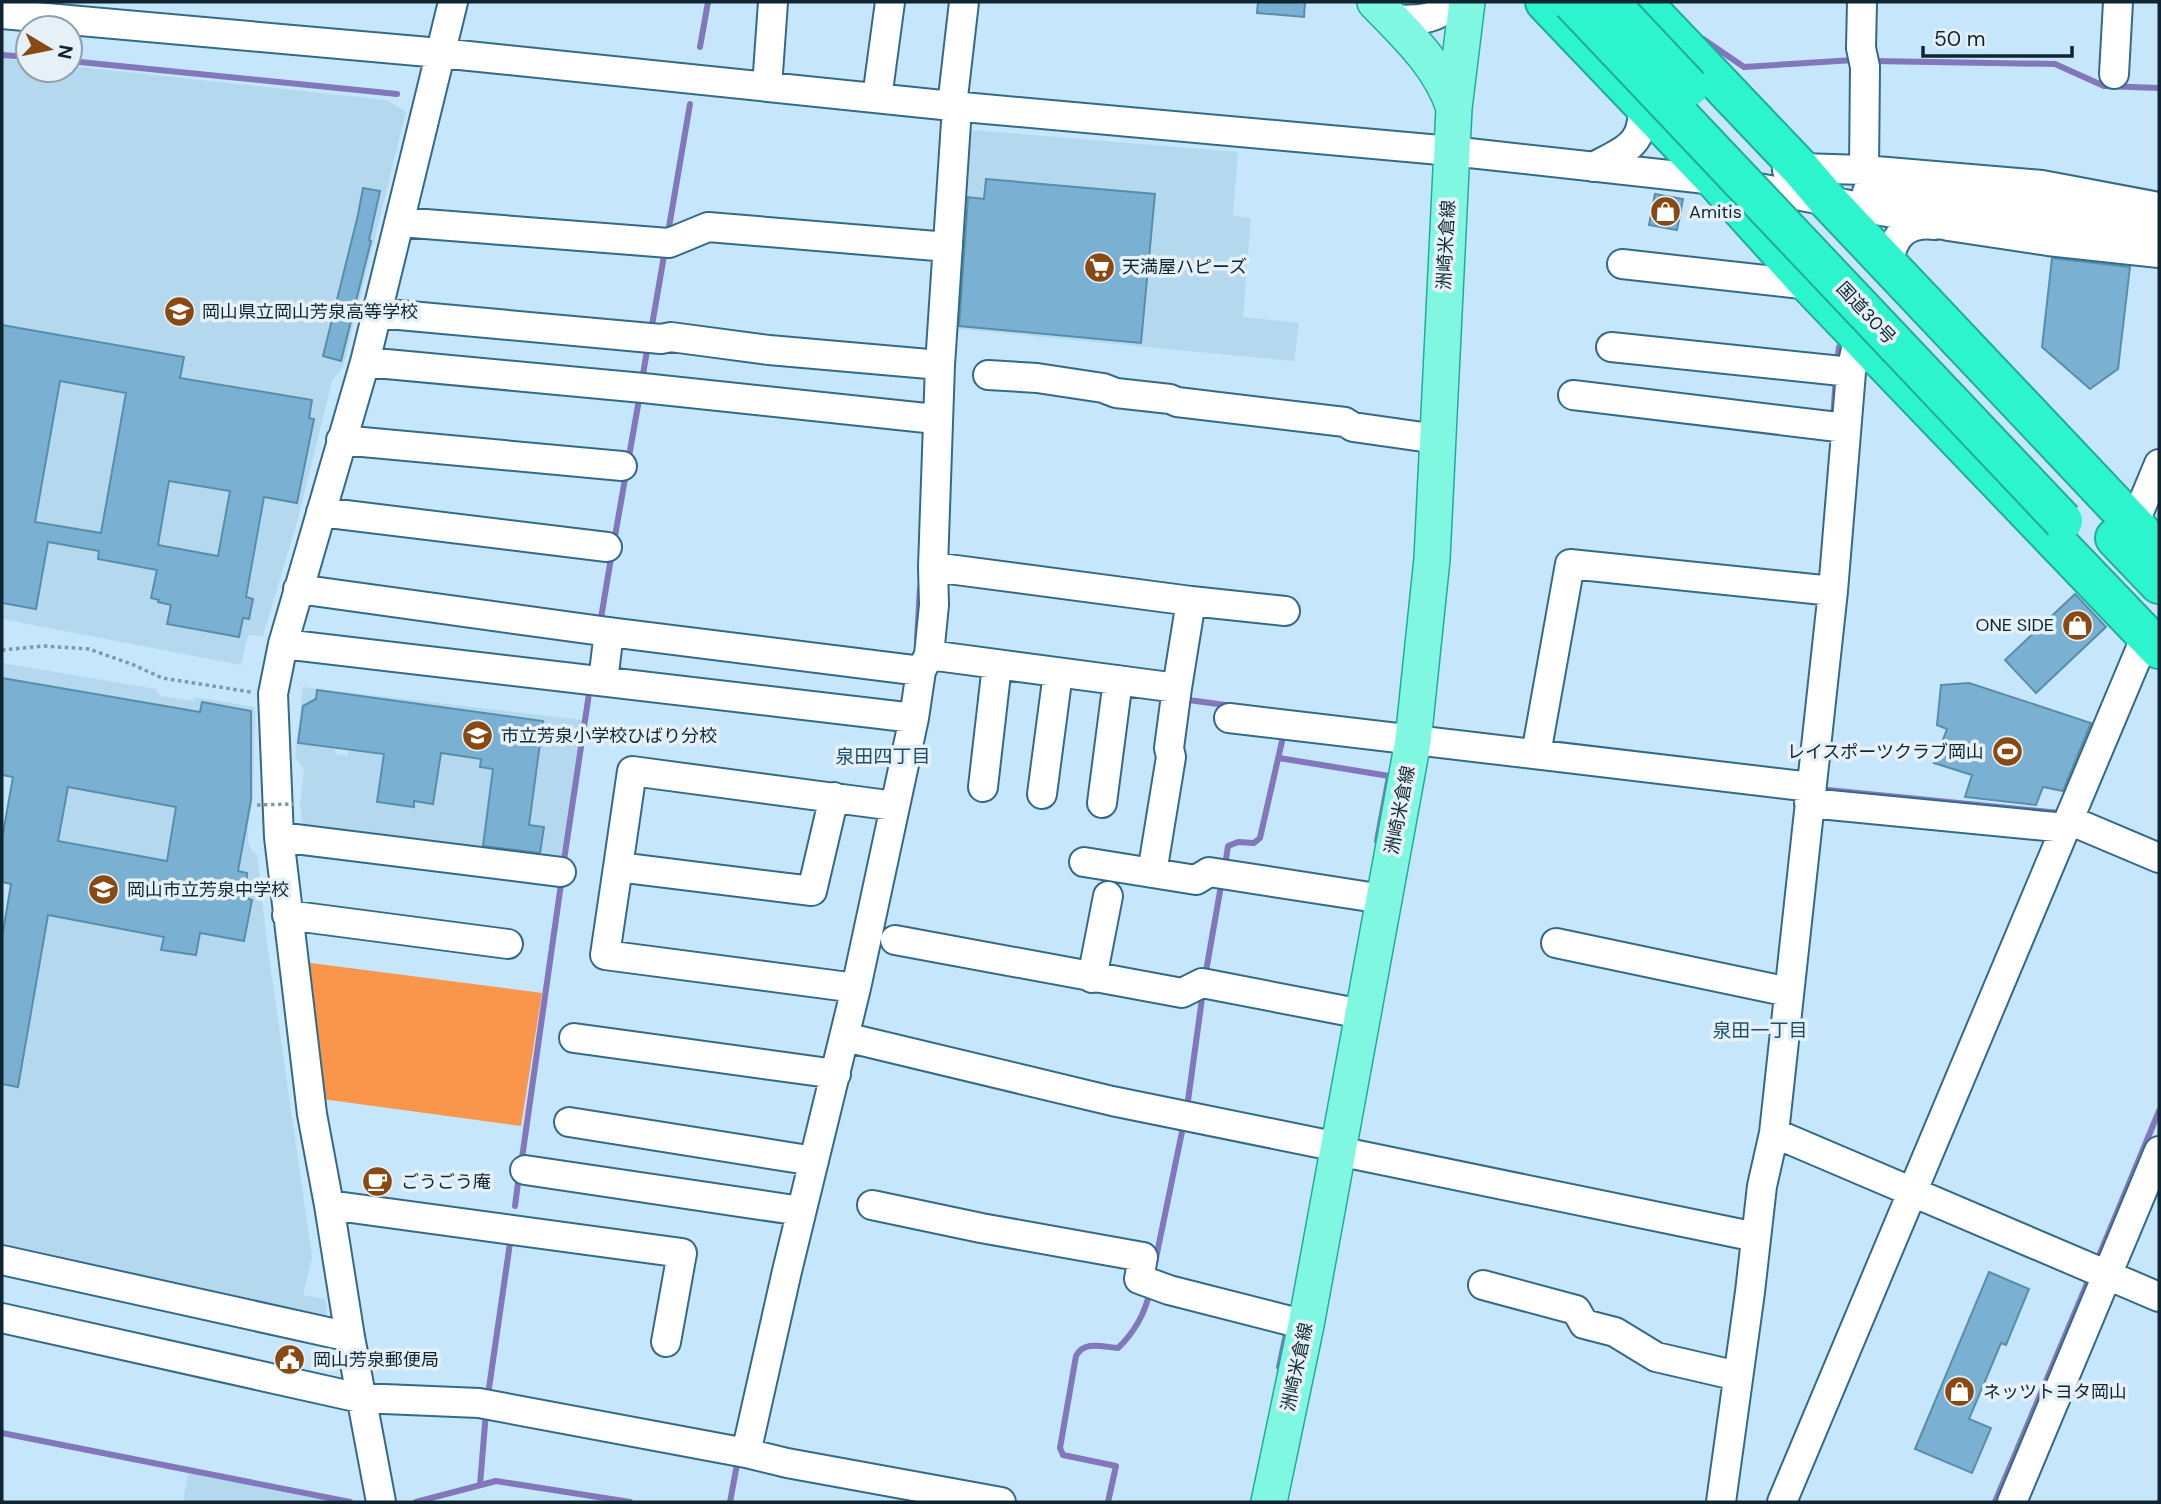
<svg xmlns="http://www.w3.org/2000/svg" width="2161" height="1504" viewBox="0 0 2161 1504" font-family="'DM Sans','Noto Sans JP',sans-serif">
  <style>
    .built { fill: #b4d9ef; fill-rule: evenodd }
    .green { fill: #fa964b }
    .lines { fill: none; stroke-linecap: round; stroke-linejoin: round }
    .stream { stroke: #8177ba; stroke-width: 6 }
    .building { fill: #7ab0d1; stroke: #588eac; stroke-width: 2; fill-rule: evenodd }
    .minor-casing { stroke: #346a88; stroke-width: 32 }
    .major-casing { stroke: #22ac97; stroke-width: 38 }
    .highway-casing { stroke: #22ac97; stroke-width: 42 }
    .path { stroke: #7d99ab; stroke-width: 3.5; stroke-dasharray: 3.5 3.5; stroke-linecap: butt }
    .minor { stroke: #fff; stroke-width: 28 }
    .major { stroke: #80f8e1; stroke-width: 35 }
    .highway { stroke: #2cf4cd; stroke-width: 38 }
    .highway-bridge-casing { stroke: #22ac97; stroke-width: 42; stroke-linecap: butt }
    .path-bridge { stroke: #7d99ab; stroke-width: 3.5; stroke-dasharray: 3.5 3.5; stroke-linecap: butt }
    .highway-bridge { stroke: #2cf4cd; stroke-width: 38 }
    .labels { text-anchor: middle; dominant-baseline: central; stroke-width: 7; stroke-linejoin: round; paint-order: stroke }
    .poi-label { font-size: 18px; fill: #0f2632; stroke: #e5f0f7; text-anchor: start }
    .street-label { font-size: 18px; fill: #0f2632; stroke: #e5f0f7 }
    .neighbourhood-label { font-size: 19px; fill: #1a516e; stroke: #e5f0f7 }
  </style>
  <rect width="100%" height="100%" fill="#c6e6fb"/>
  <path class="built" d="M2,59L28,62V70H70V66L387,100L406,112L343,367L332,381L298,519L263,636L248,635L241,665L2,619Z
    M960,129L1238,152L1233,216L1251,218L1243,317L1299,323L1294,361L949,328Z
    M2,663L156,689L160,696L193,701L194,697L255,707L253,798L248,828V842L252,851L257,854L267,943L312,1257L303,1295L325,1299L327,1315L323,1320L2,1249V1084L18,1087L53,887L57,917L156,935L168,908L161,949L196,955L202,925L248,821L251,799V711L191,761L163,756L172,707L2,678Z
    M303,687L583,720L560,868L303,832L300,803L304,769L295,758ZM318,690L542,721L528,828H530L531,825L544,827L540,855L482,848L498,728L485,768L480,767L481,759L430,744L426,777L437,779L433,804L414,801V806L377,802L380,781L394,715L349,749L347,756L335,754V749L298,743L303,706L315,705Z
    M181,781L167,861L67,843L57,847L68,787Z
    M188,1473L337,1502H183Z"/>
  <path class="green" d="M303,962L542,993L521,1126L322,1099Z"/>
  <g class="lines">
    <path class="stream" d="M1703,39L1744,67L1854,60
      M700,47L708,2
      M2,55L28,57
      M70,61L397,94
      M1872,61L2055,64L2104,86L2159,88
      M668,233L690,104
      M651,331L665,250
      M1837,363L1839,347
      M642,380L648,345
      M1833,419L1836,377
      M628,462L640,394
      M614,542L626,473
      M600,624L612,552
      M917,640L920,588
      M1181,699L1233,706
      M1279,758L1389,776L1377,841
      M1818,789L2060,813
      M1225,866L1228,846L1238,842L1254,843L1260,838L1283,737
      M563,867L590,687
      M1205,977L1222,880
      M1187,1108L1203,991
      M521,1165L562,877
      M515,1206L519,1175
      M2099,1256L2159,1111
      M1155,1263L1184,1122
      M1279,1367L1287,1329
      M488,1395L511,1236
      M2,1433L350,1502
      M480,1485L486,1412
      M416,1502L496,1481L630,1502
      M730,1502L738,1459
      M1108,1502L1116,1466L1063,1455L1060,1448L1076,1356C1084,1340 1103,1347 1118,1348C1134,1333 1146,1312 1150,1290
      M1995,1502L2089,1279"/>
  </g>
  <path class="building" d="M1258,2H1305L1304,17L1257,13Z
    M986,179L1155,194L1141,343L959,326L968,197L984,199Z
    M363,188L380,191L369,240L371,241L341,361L323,356L358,215Z
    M1655,194L1683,199L1677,230L1649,225Z
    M2052,258L2130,267L2118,369L2090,389L2042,347Z
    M2,325L184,357L180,378L312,400L309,418L314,419L297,503L264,497L246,597L253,599L249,619L243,618L239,637L167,624L171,605L158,602L159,600L151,598L157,570L98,559L99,551L48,542L36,609L2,603ZM60,381L126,393L101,533L35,522ZM169,481L230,491L218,556L158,545Z
    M2075,594L2106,627L2036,693L2005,660Z
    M2,678L200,712L202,702L251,711V800L238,871L247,873L246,898L252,900L244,941L200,933L196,955L161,950L164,937L48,915L18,1087L2,1084V938L11,884L2,882V839L13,777L2,775ZM68,787L176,807L167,861L58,841Z
    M1969,683L2091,723L2063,791L2043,787L2036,805L1965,797L1972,775L1934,763L1947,729L1937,725L1941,685Z
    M317,690L543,721L529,825L544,827L540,853L483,846L493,769L480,767L481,759L441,753L433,804L414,801V807L377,802L384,754L298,743L303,706L316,699Z
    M1989,1272L2029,1289L2006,1345L2001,1343L1969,1419L1991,1428L1972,1473L1915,1449Z"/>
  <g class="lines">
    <defs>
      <path id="minor" d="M1862,2L1861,48L1865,67L1864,170
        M2,14L440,53L952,106L1451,151L1715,180L1898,214L1948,226L2048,241L2159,253
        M1392,20C1418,19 1434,22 1453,2
        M2114,74L2118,2
        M767,87L773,2
        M877,98L890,2
        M952,106L964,2
        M957,107L940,365L933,567L934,605L929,655L921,671L914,718L856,988L787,1271L746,1453L787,1463L1001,1502
        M1593,167C1623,151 1646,145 1642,105
        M1787,170L1800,168L1864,170L2042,185L2159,207
        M1867,192L1918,197L2159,227
        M400,222L669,243L708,227L948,247
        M1622,264L1810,285
        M1888,265C1893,236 1905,222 1935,225
        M377,313L661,339L671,337L769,350L940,365
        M1611,347L1851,372
        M365,362L643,388L926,418
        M988,375L1037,378L1103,388L1116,393L1170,399L1177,402L1345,422L1353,427L1437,439
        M1573,395L1846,428
        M341,440L622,466
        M321,512L607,547
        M2134,524L2159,464
        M298,589L609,632L921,671
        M1191,601L1285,611
        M283,644L914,718
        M929,655L1177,688L1191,601L933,567
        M603,681L609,632
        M1229,718L1811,787
        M1536,754L1570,564L1833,591
        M983,787L997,665
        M1042,794L1058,673
        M834,797L812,891L618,867L632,771L895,806
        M1102,803L1118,680
        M1809,803L2066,828
        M2069,820L2159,858
        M279,837L561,872
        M1084,862L1196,880L1209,872L1383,899
        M618,867L605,955L856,988
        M1152,873L1171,757L1169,748L1177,688
        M287,915L508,944
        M895,940L1182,993L1202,983L1362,1014
        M1556,943L1789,992
        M1092,978L1108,896
        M845,1037L1112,1101L1338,1147
        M574,1038L836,1074
        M569,1122L814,1161
        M1774,1133L2159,1297
        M1338,1151L1756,1237
        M525,1170L801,1211
        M329,1205L682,1253L666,1342
        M872,1205L981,1228L1143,1257L1139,1279L1169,1290L1306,1325
        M2,1260L350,1337
        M1483,1285L1576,1310L1584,1324L1615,1332L1656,1357L1738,1376
        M2,1318L360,1398L479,1403L746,1453
        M381,1502L350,1337L329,1205L312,1114L279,837L273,694L283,644L365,362L453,2
        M1721,1502L1750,1292L1762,1186L1774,1133L1833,591L1851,372L1859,335
        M1782,1502L2146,636
        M2012,1502L2159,1151"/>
      <path id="major" d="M1454,108L1467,2
        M1269,1502L1306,1325L1413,741L1432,559L1454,108C1440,65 1406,34 1375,2"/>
      <path id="highway" d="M1545,2L1715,180L1810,285L2159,649
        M1642,2L1800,168L1829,202L2159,551
        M2115,538L2159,584"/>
    </defs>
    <use href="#minor" class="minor-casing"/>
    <use href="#major" class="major-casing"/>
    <use href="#highway" class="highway-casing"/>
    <path class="path" d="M2,650L44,646L89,649L134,665L162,678L251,692"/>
    <use href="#minor" class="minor"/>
    <use href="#major" class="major"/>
    <use href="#highway" class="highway"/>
    <defs>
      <path id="highway-bridge" d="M1572,2L2063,521
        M1609,2L1689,87"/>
    </defs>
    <use href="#highway-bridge" class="highway-bridge-casing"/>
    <path class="path-bridge" d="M257,805L294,804"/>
    <use href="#highway-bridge" class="highway-bridge"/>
  </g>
  <defs>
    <symbol id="shop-disc" viewBox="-11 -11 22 22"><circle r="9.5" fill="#894912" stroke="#e5f0f7"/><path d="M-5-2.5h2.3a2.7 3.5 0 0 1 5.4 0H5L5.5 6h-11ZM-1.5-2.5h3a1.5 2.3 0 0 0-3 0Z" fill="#fff"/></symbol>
    <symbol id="supermarket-disc" viewBox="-11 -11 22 22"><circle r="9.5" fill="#894912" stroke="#e5f0f7"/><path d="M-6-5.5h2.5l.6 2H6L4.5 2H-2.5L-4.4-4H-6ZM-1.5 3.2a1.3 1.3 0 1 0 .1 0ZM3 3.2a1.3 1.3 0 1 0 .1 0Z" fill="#fff"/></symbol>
    <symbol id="school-disc" viewBox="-11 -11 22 22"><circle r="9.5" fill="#894912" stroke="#e5f0f7"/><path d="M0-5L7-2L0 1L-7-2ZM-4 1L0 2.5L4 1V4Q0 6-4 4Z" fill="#fff"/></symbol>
    <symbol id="stadium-disc" viewBox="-11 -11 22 22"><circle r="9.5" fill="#894912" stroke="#e5f0f7"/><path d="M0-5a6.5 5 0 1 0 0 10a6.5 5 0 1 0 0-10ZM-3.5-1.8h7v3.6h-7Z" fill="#fff"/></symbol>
    <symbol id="cafe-disc" viewBox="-11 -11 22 22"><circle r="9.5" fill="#894912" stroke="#e5f0f7"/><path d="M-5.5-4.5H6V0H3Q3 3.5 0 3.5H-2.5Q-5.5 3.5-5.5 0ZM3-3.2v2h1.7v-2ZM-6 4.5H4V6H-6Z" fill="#fff"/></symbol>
    <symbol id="civic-disc" viewBox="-11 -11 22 22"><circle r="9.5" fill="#894912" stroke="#e5f0f7"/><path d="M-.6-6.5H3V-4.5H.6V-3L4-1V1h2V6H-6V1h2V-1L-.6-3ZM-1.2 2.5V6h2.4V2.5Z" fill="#fff"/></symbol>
  </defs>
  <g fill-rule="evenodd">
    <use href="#shop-disc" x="1648" y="194" width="35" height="35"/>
    <use href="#supermarket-disc" x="1082" y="250" width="35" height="35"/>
    <use href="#school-disc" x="162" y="294" width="35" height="35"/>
    <use href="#shop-disc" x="2060" y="608" width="35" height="35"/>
    <use href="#school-disc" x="460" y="718" width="35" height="35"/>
    <use href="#stadium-disc" x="1990" y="734" width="35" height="35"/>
    <use href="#school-disc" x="86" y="872" width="35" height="35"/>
    <use href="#cafe-disc" x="360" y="1164" width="35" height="35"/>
    <use href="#civic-disc" x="272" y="1342" width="35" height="35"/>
    <use href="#shop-disc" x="1942" y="1374" width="35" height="35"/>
  </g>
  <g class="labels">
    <g class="poi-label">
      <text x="1689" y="212">Amitis</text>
      <text x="1122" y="267">天満屋ハピーズ</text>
      <text x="202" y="312">岡山県立岡山芳泉高等学校</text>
      <text x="2054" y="625" text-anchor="end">ONE SIDE</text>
      <text x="501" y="736">市立芳泉小学校ひばり分校</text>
      <text x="1984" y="752" text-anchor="end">レイスポーツクラブ岡山</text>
      <text x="127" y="890">岡山市立芳泉中学校</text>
      <text x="401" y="1182">ごうごう庵</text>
      <text x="313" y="1360">岡山芳泉郵便局</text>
      <text x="1983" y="1392">ネッツトヨタ岡山</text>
    </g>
    <g class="street-label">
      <text transform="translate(1446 245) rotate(-87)">洲崎米倉線</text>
      <text transform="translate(1866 313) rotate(47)">国道30号</text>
      <text transform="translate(1400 810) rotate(-79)">洲崎米倉線</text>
      <text transform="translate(1297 1367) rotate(-78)">洲崎米倉線</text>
    </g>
    <g class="neighbourhood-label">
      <text x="883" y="756">泉田四丁目</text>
      <text x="1760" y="1030">泉田一丁目</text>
    </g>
  </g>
  <rect width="2161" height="1504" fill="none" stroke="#0f2632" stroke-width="7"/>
  <g transform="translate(49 49) rotate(100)"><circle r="33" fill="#e5f0f7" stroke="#8f9fa8" stroke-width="2"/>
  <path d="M0-5L12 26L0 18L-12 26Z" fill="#894912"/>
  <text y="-10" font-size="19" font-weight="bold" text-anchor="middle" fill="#0f2632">N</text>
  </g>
  <path d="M1923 46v10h149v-10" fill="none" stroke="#0f2632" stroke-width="3.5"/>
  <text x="1934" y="46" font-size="21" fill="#0f2632" stroke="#e5f0f7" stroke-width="5" paint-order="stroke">50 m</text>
</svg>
